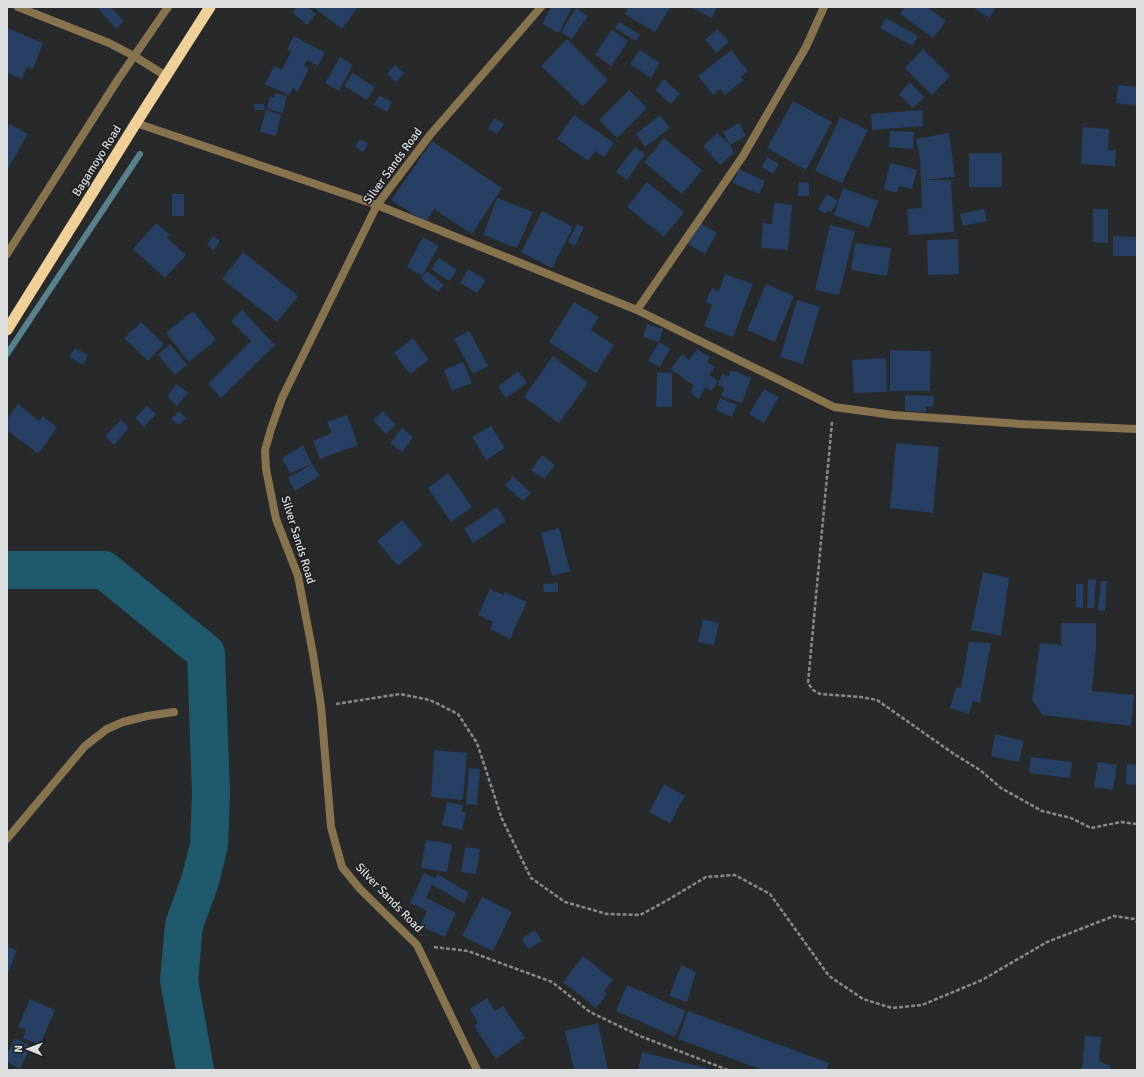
<svg xmlns="http://www.w3.org/2000/svg" width="1144" height="1077" viewBox="0 0 1144 1077" font-family="Signika,sans-serif">
  <style>
    .lines { fill: none; stroke-linecap: round; stroke-linejoin: round }
    .stream { stroke: #588190; stroke-width: 6 }
    .river { stroke: #1f596e; stroke-width: 38 }
    .building { fill: #263f62 }
    .path { stroke: #898a8c; stroke-width: 2.5; stroke-dasharray: 4 2; stroke-linecap: butt }
    .minor { stroke: #88734f; stroke-width: 8 }
    .trunk { stroke: #f0d098; stroke-width: 11 }
    .labels { text-anchor: middle; dominant-baseline: central; stroke-width: 3; stroke-linejoin: round; paint-order: stroke }
    .street-label { font-size: 12px; fill: #dedfe1; stroke: #1d1f22 }
  </style>
  <rect width="100%" height="100%" fill="#27292b"/>
  <g class="lines">
    <path class="stream" d="M7,354L140,154"/>
    <path class="river" d="M7,570H104L206,653L211,794L209,845L200,881L184,925L179,980L195,1070"/>
  </g>
  <path class="building" d="M97,7H111L124,21L116,29Z
    M297,7H308L316,14L307,25L292,12Z
    M313,7H358L342,29Z
    M551,7H568L571,9L559,33L542,24Z
    M629,7H668L670,8L655,32L625,14Z
    M690,7H717L712,18Z
    M905,7H927L946,21L933,38L900,14Z
    M972,7H996L990,18Z
    M576,8L588,16L572,39L561,32Z
    M886,18L918,36L912,46L880,28Z
    M619,22L640,35L636,41L615,28Z
    M7,28L43,43L33,69L27,67L22,79L7,73Z
    M717,29L729,41L717,53L705,40Z
    M612,30L628,41L611,66L595,54Z
    M294,36L325,53L318,66L307,60L304,66L309,68L298,91L293,88L289,95L265,84L274,66L282,70L291,51L287,49Z
    M567,39L608,80L583,106L541,66Z
    M923,49L950,76L932,95L905,68Z
    M640,50L660,63L651,78L630,64Z
    M731,50L748,71L740,77L744,80L725,95L720,89L713,95L698,76Z
    M340,57L353,65L339,91L325,83Z
    M395,65L404,73L396,82L387,74Z
    M352,73L375,87L367,100L344,86Z
    M664,79L680,94L671,104L655,90Z
    M910,82L924,97L913,108L899,94Z
    M1118,85L1137,87V106L1116,103Z
    M629,90L647,108L617,138L599,120Z
    M275,93L287,96L283,113L267,109L270,96L274,98Z
    M379,95L392,102L387,112L374,105Z
    M793,101L832,122L806,170L767,148Z
    M254,104H264L265,110H255Z
    M266,110L281,115L276,136L260,132Z
    M922,110L923,126L872,130L871,114Z
    M574,115L614,143L604,157L595,151L588,161L557,139Z
    M660,115L670,128L645,147L636,134Z
    M840,117L868,130L842,183L815,171Z
    M495,118L504,124L497,134L488,128Z
    M739,123L746,136L730,145L734,153L720,165L703,146L717,133L730,145L723,132Z
    M10,124L28,134L7,170V130Z
    M1083,127L1109,129L1108,150H1116L1115,166L1081,164Z
    M890,131L914,132L913,149L889,147Z
    M949,133L955,177L924,180H951L954,232L909,235L907,209L922,208L920,159L916,139Z
    M664,138L702,170L682,194L644,162Z
    M360,139L368,144L363,152L355,147Z
    M432,141L502,188L472,234L434,209L426,222L391,200Z
    M635,147L645,154L627,180L616,172Z
    M969,153H1002V187H969Z
    M767,157L779,164L773,174L762,167Z
    M890,163L917,170L912,189L899,186L897,193L884,189Z
    M739,169L765,181L759,194L733,183Z
    M647,182L684,212L664,237L627,207Z
    M799,182L809,183V196H798Z
    M843,188L878,201L869,228L834,215Z
    M172,194H184V216H172Z
    M827,194L838,201L831,212L828,210L825,214L818,209Z
    M497,198L533,212L517,248L483,235Z
    M774,203L792,205L788,250L761,248L763,223L772,224Z
    M984,209L987,221L963,226L960,214Z
    M1093,209H1108V243L1093,242Z
    M542,211L573,227L552,268L521,252Z
    M156,223L170,235L167,238L186,255L165,278L133,249Z
    M700,223L717,233L705,254L688,244Z
    M577,224L584,227L575,246L568,242Z
    M830,225L855,231L839,295L815,290Z
    M213,236L220,241L214,250L207,245Z
    M1113,236L1137,237V256H1113Z
    M423,237L439,246L422,276L407,267Z
    M958,239L959,274L928,275L927,240Z
    M855,243L891,248L887,276L851,270Z
    M243,252L298,296L277,322L222,279Z
    M439,258L457,270L449,281L431,269Z
    M468,269L486,280L477,293L460,283Z
    M427,271L444,285L438,292L421,279Z
    M725,274L753,284L733,337L704,326L712,305L706,302L712,288L719,291Z
    M766,284L794,296L775,342L747,330Z
    M797,300L820,307L803,364L780,357Z
    M574,302L599,317L591,330L614,345L596,373L549,342Z
    M242,310L275,345L221,398L208,384L251,341L231,321Z
    M193,311L216,340L189,362L166,333Z
    M141,322L164,344L148,361L124,338Z
    M647,324L663,329L659,342L643,337Z
    M469,331L488,366L473,374L454,339Z
    M413,338L429,360L410,374L394,353Z
    M659,342L670,349L660,367L648,361Z
    M170,344L187,365L175,375L158,355Z
    M75,348L88,355L83,365L69,357Z
    M697,349L710,357L707,362L715,367L709,375L718,381L711,391L706,387L698,399L690,392L694,386L671,369L682,354L689,360Z
    M890,350L931,351L930,391H890Z
    M553,356L588,383L559,423L524,397Z
    M886,358L887,392L854,393L852,360Z
    M463,362L472,383L452,391L444,370Z
    M731,370L751,378L742,403L721,396L724,388L718,385L722,374L729,376Z
    M518,371L527,383L506,398L498,387Z
    M657,372L672,373V407H656Z
    M177,384L188,393L177,406L167,396Z
    M764,389L779,397L764,423L749,414Z
    M905,395L934,396L933,407L926,406V412L905,411Z
    M720,398L737,405L732,417L716,410Z
    M18,404L39,421L43,416L57,428L38,454L7,430V419Z
    M147,406L156,414L144,427L135,418Z
    M179,411L186,418L179,425L171,419Z
    M383,411L396,425L386,434L373,420Z
    M347,415L358,445L320,459L313,441L332,433L327,422Z
    M121,420L129,428L114,445L105,436Z
    M491,426L505,448L486,460L472,437Z
    M402,428L413,437L402,452L390,443Z
    M896,443L939,447L933,513L890,508Z
    M303,445L312,464L290,473L282,458Z
    M542,455L555,465L544,479L531,470Z
    M312,464L320,476L295,491L288,478Z
    M448,473L472,507L451,522L428,488Z
    M513,476L531,493L523,501L505,485Z
    M497,507L506,521L473,543L464,529Z
    M402,520L423,545L398,566L377,541Z
    M559,528L570,571L552,576L541,533Z
    M983,572L1009,578L1001,636L971,630Z
    M1088,579L1096,580L1094,608H1087Z
    M1101,581H1107L1105,611L1098,610Z
    M558,583V592H544L543,584Z
    M1076,584H1083V608L1076,607Z
    M490,589L503,595L505,592L527,602L510,639L490,629L493,622L478,615Z
    M703,619L719,623L714,645L698,642Z
    M1061,623H1096V648L1092,691L1134,695L1131,726L1043,715L1032,700L1040,643L1061,645Z
    M969,642L991,643L980,703L973,701L969,714L950,708L956,687L961,688Z
    M995,734L1024,741L1019,762L991,756Z
    M434,750L467,753L463,800L431,797Z
    M1031,757L1072,762L1070,778L1029,773Z
    M1098,762L1117,765L1113,790L1094,787Z
    M1127,764L1137,765V785L1126,784Z
    M469,768L480,769L477,805L466,804Z
    M664,784L685,796L670,823L649,812Z
    M447,802L463,805L462,812H466L462,830L442,825Z
    M426,840L452,844L447,872L421,868Z
    M465,847L480,849L476,874L461,872Z
    M424,873L435,878L438,874L469,893L464,903L432,885L426,898L456,913L445,937L420,926L427,911L410,903Z
    M482,897L512,912L493,951L462,936Z
    M535,930L542,941L528,949L522,938Z
    M7,946L17,951L7,975Z
    M583,956L613,980L604,991L607,994L596,1008L563,982Z
    M681,965L696,972L687,1002L669,996Z
    M627,985L686,1011L675,1037L616,1011Z
    M487,998L495,1011L503,1006L525,1038L496,1059L474,1026L478,1023L470,1009Z
    M30,999L55,1010L40,1045L23,1038L26,1030L18,1027Z
    M688,1011L829,1063L826,1070H762L678,1039Z
    M598,1023L608,1070H574L565,1031Z
    M1085,1036L1101,1037L1099,1061L1111,1066L1110,1070H1082Z
    M15,1038L31,1046L20,1069L7,1062V1054Z
    M642,1052L710,1069V1070H638Z"/>
  <g class="lines">
    <path class="path" d="M832,422L808,683L813,690L820,694L861,697L877,700L954,754L980,770L1001,788L1042,811L1071,818L1091,828L1121,822L1137,824
      M336,704L400,694L430,700L458,714L477,743L502,819L531,878L565,902L607,914L640,915L666,901L706,877L735,875L770,894L829,976L863,999L892,1008L922,1005L982,980L1047,942L1114,916L1134,919L1137,922
      M434,947L468,951L552,982L590,1012L640,1036L728,1070"/>
    <path class="minor" d="M18,7L109,43L134,56L166,76
      M136,123L377,205L637,310L834,407L893,415L1020,424L1137,429
      M7,254L117,81L168,7
      M637,310L743,156L806,47L824,7
      M7,839L85,746L107,729L123,722L147,716L174,712
      M477,1070L417,945L360,889L342,867L331,827L321,706L313,654L298,576L276,519L266,469L265,450L271,429L282,398L377,205L430,135L541,7"/>
    <path class="trunk" d="M7,330L136,123L210,7"/>
  </g>
  <g class="labels">
    <g class="street-label">
      <text transform="translate(97 161) rotate(-58)">Bagamoyo Road</text>
      <text transform="translate(393 166) rotate(-54)">Silver Sands Road</text>
      <text transform="translate(298 540) rotate(73)">Silver Sands Road</text>
      <text transform="translate(389 898) rotate(46)">Silver Sands Road</text>
    </g>
  </g>
  <rect width="1144" height="1077" fill="none" stroke="#dedfe1" stroke-width="16"/>
  <g transform="translate(28 1049) rotate(271)" stroke="#1d1f22" stroke-width="3" paint-order="stroke">
  <path d="M0-3L7 15L0 10L-7 15Z" fill="#dedfe1"/>
  <text y="-6" font-size="11" font-weight="bold" text-anchor="middle" fill="#dedfe1">N</text>
  </g>
</svg>
